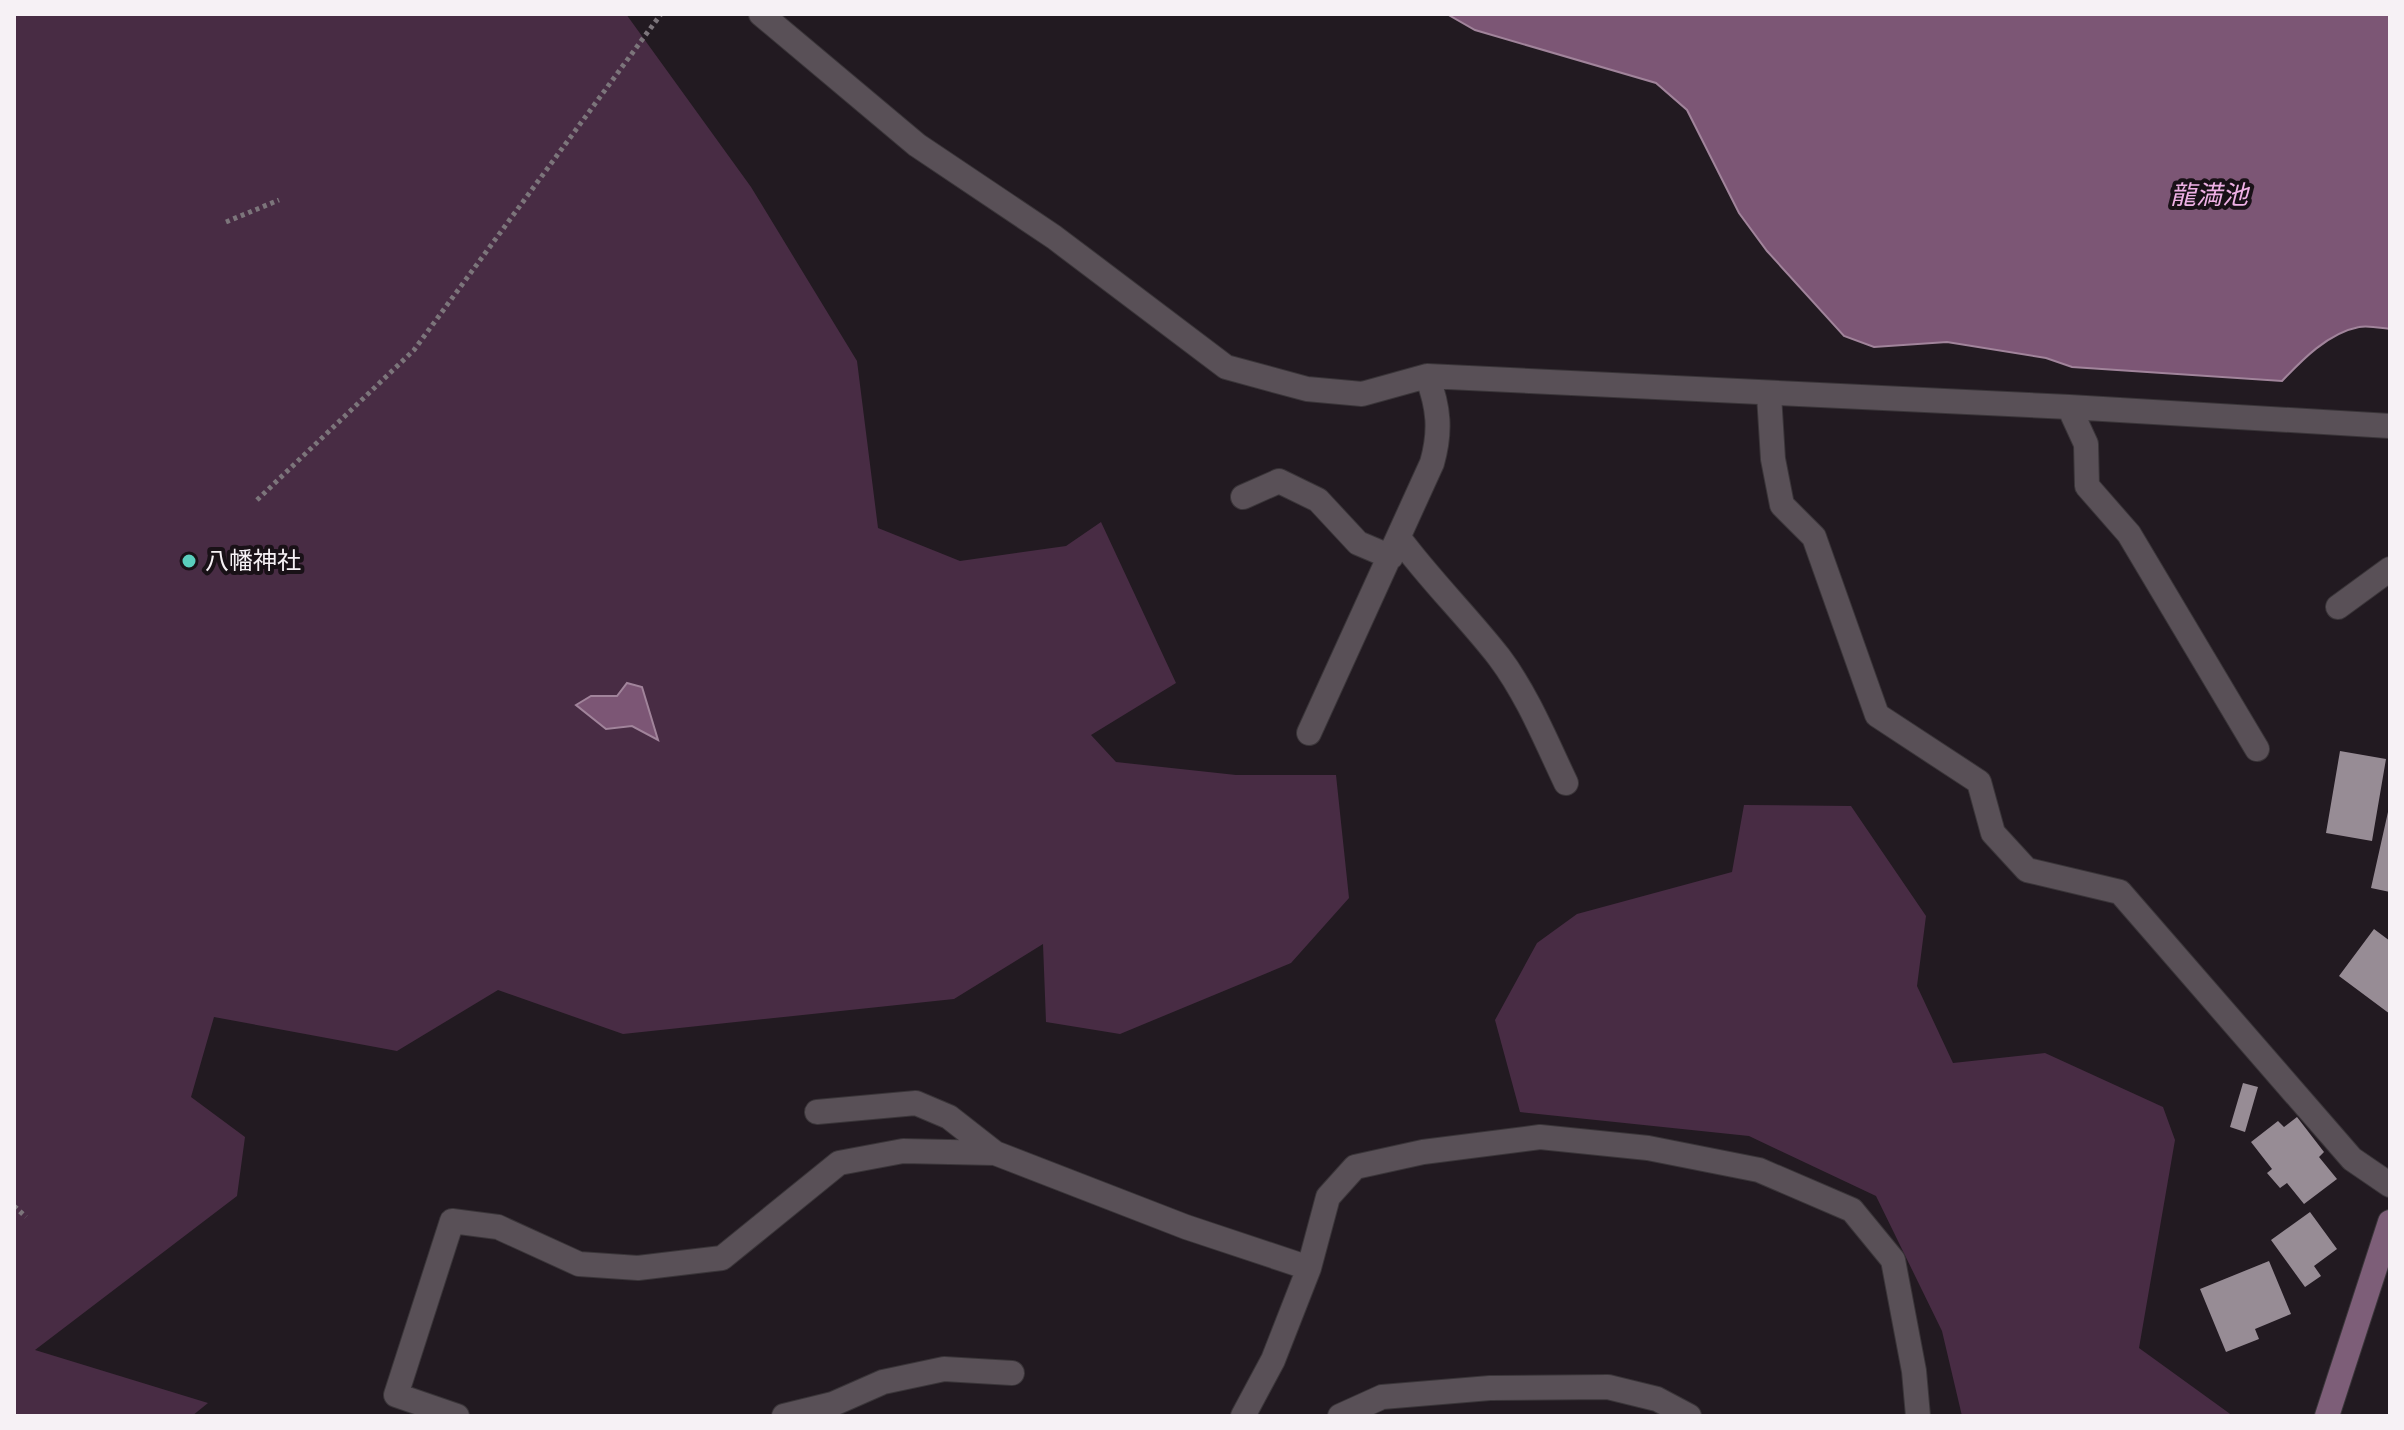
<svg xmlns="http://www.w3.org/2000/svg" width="2404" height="1430" viewBox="0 0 2404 1430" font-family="'Roboto Condensed','Noto Sans JP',sans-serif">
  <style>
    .green { fill: #482c44 }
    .water { fill: #7c5675; stroke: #a1849b; stroke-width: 2 }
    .building { fill: #978c95 }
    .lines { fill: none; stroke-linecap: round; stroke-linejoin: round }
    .street-casing { stroke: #3a3539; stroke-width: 26 }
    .secondary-casing { stroke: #3a3539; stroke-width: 26 }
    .path { stroke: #7c757b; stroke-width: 5; stroke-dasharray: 4 4; stroke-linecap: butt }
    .street { stroke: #595057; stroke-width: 24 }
    .secondary { stroke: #7d5e78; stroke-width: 24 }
    .poi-dot { fill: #5acebd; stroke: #191117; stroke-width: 3 }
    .labels { text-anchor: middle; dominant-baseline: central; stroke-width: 8; stroke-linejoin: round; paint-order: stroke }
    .poi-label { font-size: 24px; fill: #f6f1f5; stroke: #191117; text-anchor: start }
    .water-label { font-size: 26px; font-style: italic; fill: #efb1e5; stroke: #191117 }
  </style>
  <rect width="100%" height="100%" fill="#221a21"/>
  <path class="green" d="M14,14H626L751,187L857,361L878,528L960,561L1066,546L1101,522L1176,683L1091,735L1116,762L1236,775H1336L1349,898L1291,963L1120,1034L1046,1022L1043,944L954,999L623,1034L498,990L397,1051L214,1017L191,1097L245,1137L237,1196L35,1350L208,1403L192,1416H14Z
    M1744,805L1851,806L1926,916L1917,986L1953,1063L2045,1053L2163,1107L2175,1140L2139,1348L2233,1416H1962L1942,1331L1876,1196L1749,1136L1520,1112L1495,1020L1537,943L1577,914L1732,872Z"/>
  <path class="water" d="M1447,14H2390V329C2381,328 2368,325 2359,327C2328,333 2302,360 2282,381L2072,367L2046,358L1947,342L1874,347L1844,336L1767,251L1739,213L1687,110L1656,83L1475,30Z
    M627,683L642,687L658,740L632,726L606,729L576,705L591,696H617Z"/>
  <path class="building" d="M2340,751L2386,759L2372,841L2326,833Z
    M2390,803V892L2371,888Z
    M2374,929L2390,941V1014L2339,976Z
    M2243,1083L2258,1087L2245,1132L2230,1127Z
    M2297,1117L2324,1152L2319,1157L2337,1179L2304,1204L2287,1183L2280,1188L2267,1173L2272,1169L2251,1142L2278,1121L2284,1127Z
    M2310,1212L2337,1249L2314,1266L2321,1276L2305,1287L2271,1240Z
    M2269,1261L2291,1314L2255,1329L2259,1339L2226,1352L2200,1289Z"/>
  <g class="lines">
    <defs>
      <path id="street" d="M761,14L917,145L1054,237L1226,367L1307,389L1362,394L1427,376L2069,407L2390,426
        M1769,395L1773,459L1782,505L1814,537L1877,715L1979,782L1993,833L2027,870L2120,892L2352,1159L2390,1185
        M2069,407L2086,444L2087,486L2129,534L2257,749
        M1243,497L1279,481L1318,500L1358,543L1391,557
        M1399,538C1430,580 1467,616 1499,657C1527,694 1546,741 1566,783
        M2338,607L2390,569
        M1309,733L1432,463C1441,431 1439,408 1427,376
        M817,1112L916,1103L949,1117L995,1153
        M457,1416L396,1395L452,1221L498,1227L579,1264L638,1268L722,1258L839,1163L903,1151L995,1153L1186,1227L1309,1268
        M784,1416L833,1404L883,1382L944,1369L1012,1373
        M1243,1416L1273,1360L1309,1268L1328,1197L1355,1167L1423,1152L1540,1137L1648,1148L1759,1170L1852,1210L1893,1260L1914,1371L1918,1416
        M1340,1416L1382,1397L1490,1388L1608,1387L1657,1399L1689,1416"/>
      <path id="secondary" d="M2327,1416L2390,1222"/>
    </defs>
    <use href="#street" class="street-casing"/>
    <use href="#secondary" class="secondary-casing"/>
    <path class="path" d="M226,222L279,200
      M257,500L414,350L661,14
      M14,1206L26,1217"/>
    <use href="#street" class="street"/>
    <use href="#secondary" class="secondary"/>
  </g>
  <circle class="poi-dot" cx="189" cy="561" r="8"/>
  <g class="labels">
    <g class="poi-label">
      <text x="205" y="561">八幡神社</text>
    </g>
    <g class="water-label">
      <text x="2209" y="195">龍満池</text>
    </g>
  </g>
  <rect width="2404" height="1430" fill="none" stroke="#f6f1f5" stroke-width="32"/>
</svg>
